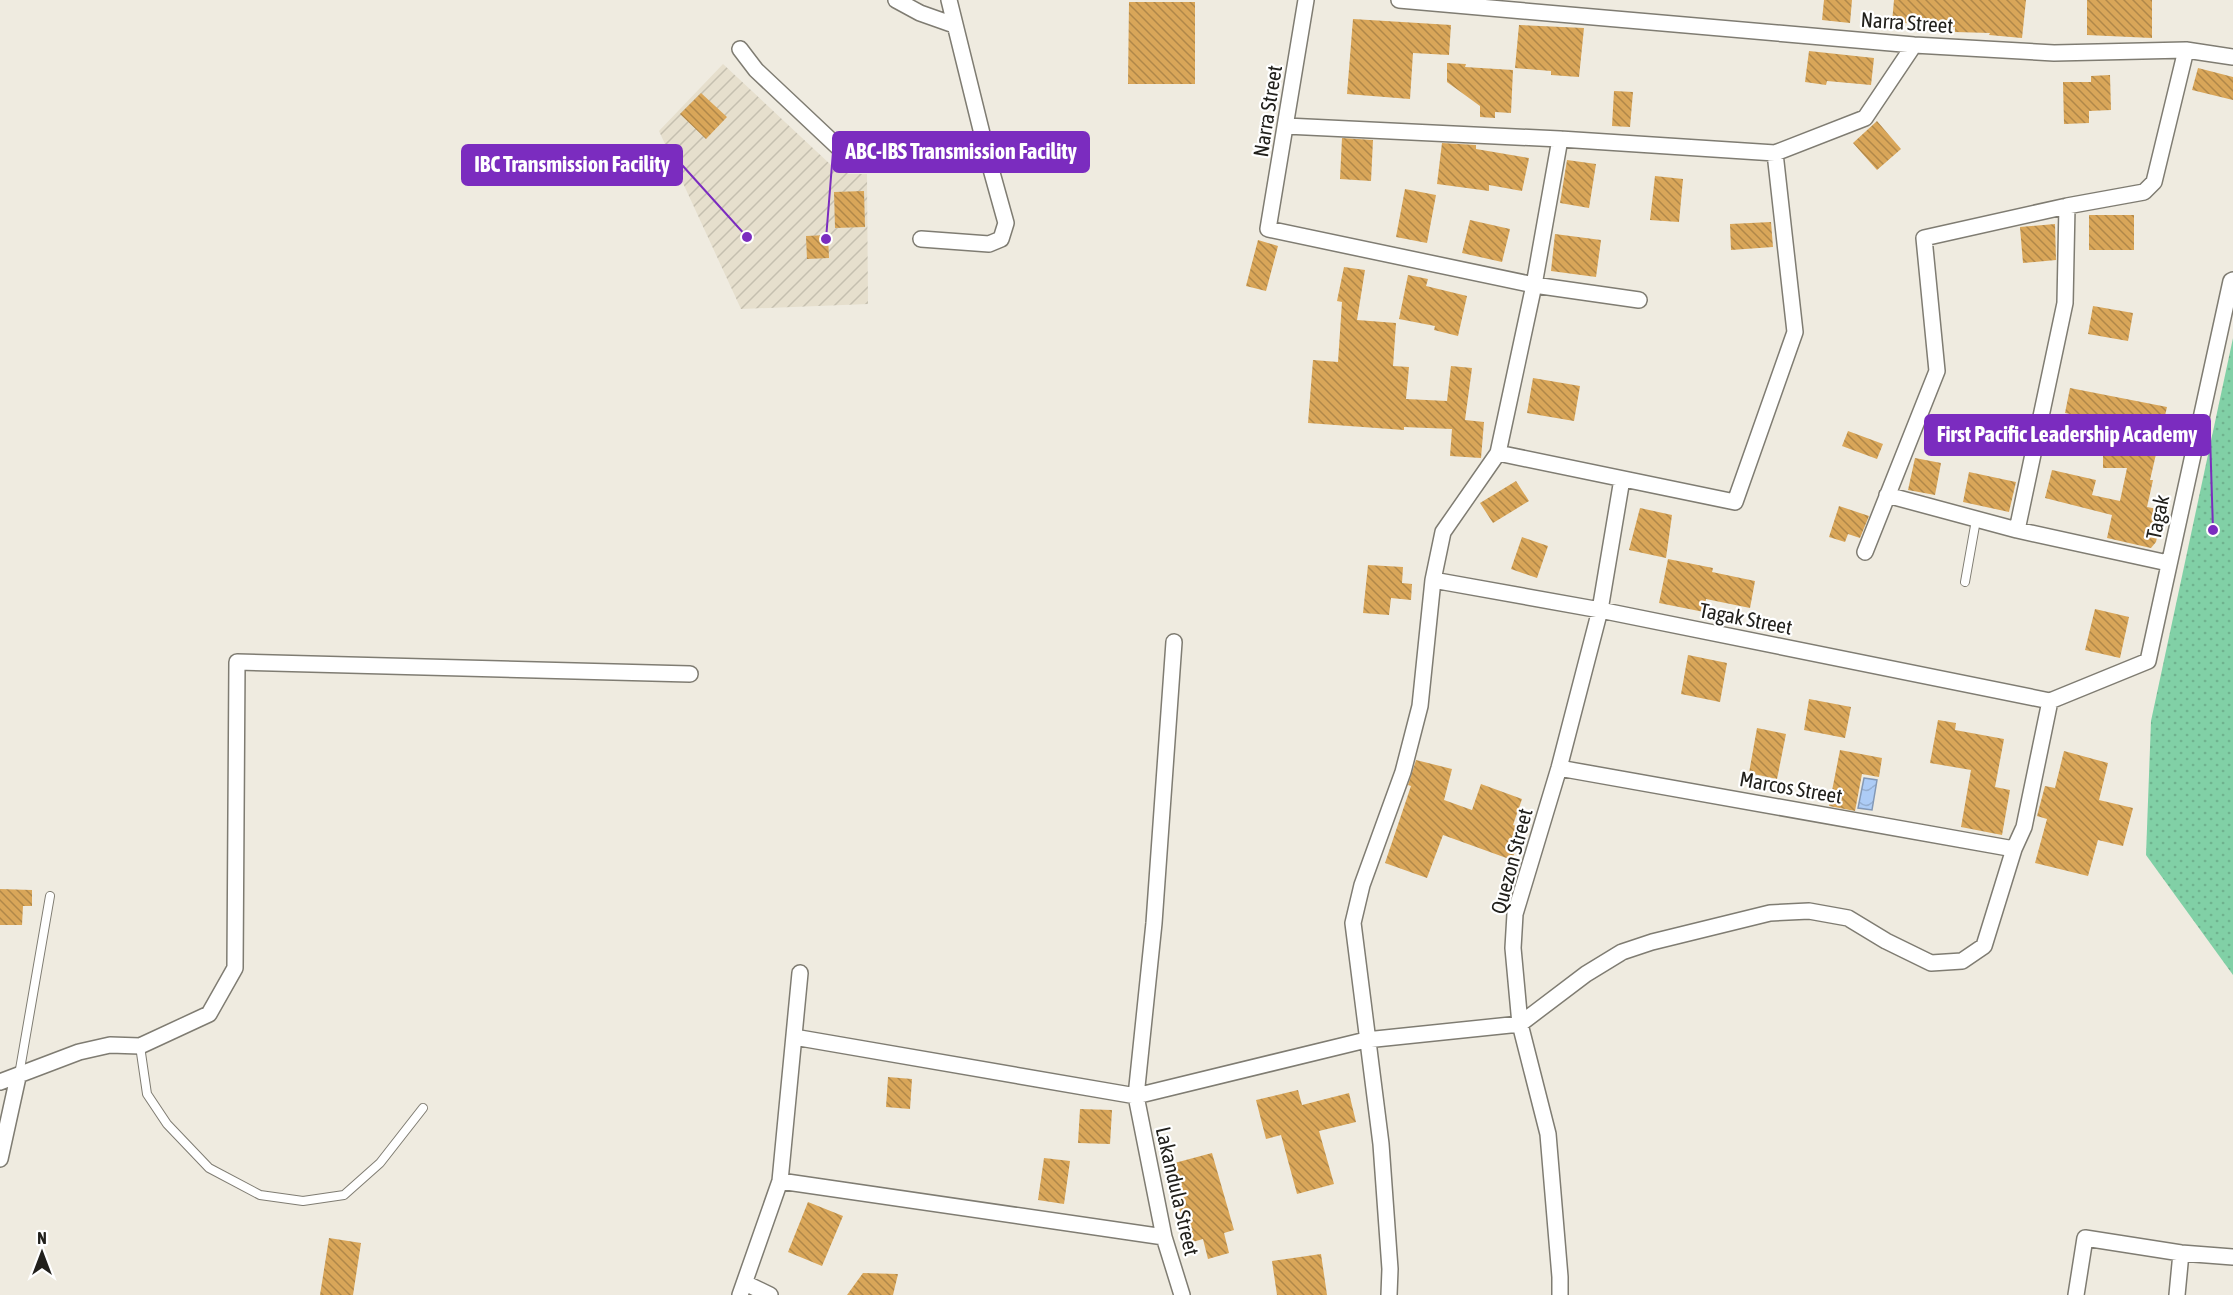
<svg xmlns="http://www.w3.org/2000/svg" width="2233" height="1295" viewBox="0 0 2233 1295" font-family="'Asap Condensed',sans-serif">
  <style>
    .industrial { fill: url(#industrial-furrows) }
    .park { fill: url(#park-dots) }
    .water { fill: url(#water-waves); stroke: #8398b5; stroke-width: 1.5 }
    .building { fill: url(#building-back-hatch) }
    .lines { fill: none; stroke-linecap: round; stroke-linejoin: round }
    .service-casing { stroke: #7f7c72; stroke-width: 10 }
    .minor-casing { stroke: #7f7c72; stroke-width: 18 }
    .service { stroke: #fff; stroke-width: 8 }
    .minor { stroke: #fff; stroke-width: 15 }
    .labels { text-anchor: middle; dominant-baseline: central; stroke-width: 4.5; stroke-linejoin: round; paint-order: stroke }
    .street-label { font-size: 21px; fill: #21201c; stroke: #fff }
    .leader { fill: none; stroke: #7b2cbf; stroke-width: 2 }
    .callout-dot { fill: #7b2cbf; stroke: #fff; stroke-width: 2 }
    .callout { fill: #7b2cbf; stroke: #7b2cbf; stroke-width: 2 }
    .callout-label { font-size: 22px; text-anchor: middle; font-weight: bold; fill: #fff }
  </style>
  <defs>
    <pattern id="industrial-furrows" width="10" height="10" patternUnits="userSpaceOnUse" patternTransform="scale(1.5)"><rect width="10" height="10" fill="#e6dfcd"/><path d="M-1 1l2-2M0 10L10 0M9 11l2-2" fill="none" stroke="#c5bfaf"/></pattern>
    <pattern id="park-dots" width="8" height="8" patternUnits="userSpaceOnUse" patternTransform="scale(1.5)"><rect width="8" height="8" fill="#81d0a6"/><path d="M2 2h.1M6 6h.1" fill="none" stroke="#6fb28e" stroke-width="1.8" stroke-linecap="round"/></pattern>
    <pattern id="water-waves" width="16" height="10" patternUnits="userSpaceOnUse" patternTransform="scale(1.5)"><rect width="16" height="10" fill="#adccf6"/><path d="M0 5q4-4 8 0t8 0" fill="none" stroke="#95afd2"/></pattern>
    <pattern id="building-back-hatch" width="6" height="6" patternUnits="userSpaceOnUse" patternTransform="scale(1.5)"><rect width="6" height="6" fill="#d9a659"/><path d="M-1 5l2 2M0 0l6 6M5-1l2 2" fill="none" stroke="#b08749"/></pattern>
  </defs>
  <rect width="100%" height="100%" fill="#efebe0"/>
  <path class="industrial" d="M723,64L831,165L849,174H867L868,304L741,309L659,131Z"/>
  <path class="park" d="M2233,338V975L2146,855L2151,721Z"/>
  <path class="water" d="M1864,778L1877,780L1872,810L1858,808Z"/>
  <path class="building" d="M1824,0H1852L1850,23L1822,20Z
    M1894,0H2026L2022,38L1989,35L1990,33L1955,32V27L1892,22Z
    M2087,0H2152V38L2087,35Z
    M1129,2H1195V84H1128Z
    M1353,19L1451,25L1449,55L1413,53L1410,99L1347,94Z
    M1519,25L1584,28L1579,77L1551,75V71L1515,68Z
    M1809,51L1874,58L1871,85L1827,81L1826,85L1805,82Z
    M1447,63L1466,64L1465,67L1513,70L1511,113L1495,112V118L1480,117V106L1447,82Z
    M2198,68L2233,77V100L2192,90Z
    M2110,75L2111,110L2089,111V123L2064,124L2063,82H2091V76Z
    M1614,91L1633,92L1630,127L1612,126Z
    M701,93L727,117L706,139L680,114Z
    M1877,121L1901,149L1877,170L1853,143Z
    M1342,138L1373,140L1371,181L1340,179Z
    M1442,143L1476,145V149L1529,158L1522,191L1489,185V191L1437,184Z
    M1567,160L1596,164L1589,208L1560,203Z
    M1655,176L1683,179L1679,222L1650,220Z
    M1405,189L1436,195L1427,243L1396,237Z
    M864,191L865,227L835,228L834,192Z
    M2089,215H2134V250H2089Z
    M1470,220L1510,229L1502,262L1462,253Z
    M1771,222L1773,247L1731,250L1730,224Z
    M2055,224L2056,260L2023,263L2020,227Z
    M1555,234L1601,240L1596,277L1551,271Z
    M828,235L829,258L807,259L806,236Z
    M1258,240L1278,246L1266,291L1246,286Z
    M1344,267L1365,270L1357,320L1396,323L1393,366L1409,367L1406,399L1447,401L1451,366L1472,368L1465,420L1484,422L1481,458L1450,456L1452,429L1404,427V430L1308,423L1313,360L1338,362L1342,302L1337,301Z
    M1408,275L1428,279L1426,286L1467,296L1458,336L1434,330L1435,326L1399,319Z
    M2093,306L2133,313L2128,341L2088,334Z
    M1533,378L1580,386L1574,421L1527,413Z
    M2070,388L2167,407L2150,480H2153L2147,507L2163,510L2156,542L2151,548L2107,538L2112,515L2045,498L2052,470L2096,480L2092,495L2120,501L2127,468H2103V421L2065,413Z
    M1848,431L1883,444L1877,459L1842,446Z
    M1915,458L1941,463L1935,495L1908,490Z
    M1969,472L2016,482L2009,512L1963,502Z
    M1516,481L1529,501L1493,523L1480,503Z
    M1839,506L1869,516L1860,538L1848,534L1845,542L1829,537Z
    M1640,508L1672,515L1666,558L1629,550Z
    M1522,537L1548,546L1537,578L1511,569Z
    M1668,559L1713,568L1712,572L1755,581L1750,608L1706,599L1704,612L1659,603Z
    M1368,565L1403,567L1402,583L1412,584L1411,600L1391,598L1389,615L1363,613Z
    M2095,609L2129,617L2120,658L2085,650Z
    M1688,655L1727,663L1720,702L1681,694Z
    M1809,699L1851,707L1845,738L1804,730Z
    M1938,720L1956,723L1955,730L2004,739L1995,787L2010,790L2002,835L1961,827L1971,770L1930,763Z
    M1757,728L1786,734L1777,779L1749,773Z
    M1840,750L1882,758L1879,777L1862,774L1855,811L1829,806Z
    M2064,751L2108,763L2099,800L2133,808L2123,846L2098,840L2088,876L2035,863L2047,819L2037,816L2045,786L2055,788Z
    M1416,760L1452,769L1444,800L1472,810L1481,784L1522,799L1513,825L1523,828L1512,860L1443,835L1427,878L1385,863L1411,786L1408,785Z
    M0,889L32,890V906H23L22,925H0Z
    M888,1077L912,1079L910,1109L886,1107Z
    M1298,1090L1302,1105L1349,1093L1356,1122L1319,1131L1334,1184L1297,1194L1281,1135L1266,1139L1256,1100Z
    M1080,1109L1112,1110L1110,1144L1078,1143Z
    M1212,1153L1234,1230L1224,1233L1229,1253L1208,1259L1203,1239L1189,1243L1167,1165Z
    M1044,1158L1070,1161L1064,1204L1038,1200Z
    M808,1202L843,1216L822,1266L788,1252Z
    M329,1238L361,1243L353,1295H320Z
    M1321,1254L1327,1295H1277L1272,1261Z
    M863,1273L898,1274L893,1295H847Z"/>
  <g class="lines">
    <defs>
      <path id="service" d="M1965,582L1976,520
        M140,1046L147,1094L167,1124L209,1168L260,1195L303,1201L344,1195L380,1163L423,1108
        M19,1075L50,896"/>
      <path id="minor" d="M896,0L920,13L954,25
        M1306,0L1268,229L1534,285L1639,300
        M1399,0L1914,45L2054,53L2186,50L2233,57
        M740,49L756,70L840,149L857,157L989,162
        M1286,126L1560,139L1775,153L1865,118L1914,45
        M921,239L989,244L1001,239L1006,223L989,162L949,0
        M1498,453L1534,285L1560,139
        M1887,495L2017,530L2168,563
        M2017,530L2065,303L2067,206
        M1865,552L1937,371L1924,238L2067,206L2144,192L2154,182L2186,50
        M1433,580L1600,610L2050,701
        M1174,642L1154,923L1136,1096L1164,1237L1182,1295
        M2050,701L2148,661L2231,281L2233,280
        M1559,768L2014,849
        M794,1037L1136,1096L1366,1040L1520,1024L1586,974L1622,952L1652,942L1770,913L1809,911L1848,918L1886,941L1931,963L1962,961L1984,946L2014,849L2024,827L2050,701
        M0,1082L79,1052L110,1045L140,1046L209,1014L235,968L237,662L690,674
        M0,1159L18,1077
        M780,1181L1164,1237
        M745,1283L770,1295
        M740,1295L780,1181L800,973
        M1389,1295L1390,1269L1381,1144L1353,923L1362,885L1403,772L1420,706L1433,580L1443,532L1498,453L1735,502L1795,332L1775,153
        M1560,1295V1277L1548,1134L1520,1024L1513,948L1515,914L1559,768L1600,610L1622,479
        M2076,1295L2085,1238L2181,1253L2233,1257
        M2177,1295L2181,1253"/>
    </defs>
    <use href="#service" class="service-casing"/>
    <use href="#minor" class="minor-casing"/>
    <use href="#service" class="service"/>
    <use href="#minor" class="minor"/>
  </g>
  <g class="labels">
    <g class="street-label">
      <text transform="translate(1907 22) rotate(4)">Narra Street</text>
      <text transform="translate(1267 111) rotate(-81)">Narra Street</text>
      <text transform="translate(2157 517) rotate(-78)">Tagak</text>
      <text transform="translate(1746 618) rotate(11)">Tagak Street</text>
      <text transform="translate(1791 787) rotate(10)">Marcos Street</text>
      <text transform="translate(1511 861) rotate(-75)">Quezon Street</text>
      <text transform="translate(1178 1191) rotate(77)">Lakandula Street</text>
    </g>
  </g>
  <path class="leader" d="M826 239L833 152M747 237L682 165M2213 530L2210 435"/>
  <g class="callout-dot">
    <circle cx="826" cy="239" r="6"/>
    <circle cx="747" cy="237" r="6"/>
    <circle cx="2213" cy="530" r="6"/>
  </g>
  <g class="callout">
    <rect x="833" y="132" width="256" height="40" rx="6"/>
    <rect x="462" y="145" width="220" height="40" rx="6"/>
    <rect x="1925" y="415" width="285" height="40" rx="6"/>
  </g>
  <g class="callout-label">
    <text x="961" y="159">ABC-IBS Transmission Facility</text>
    <text x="572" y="172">IBC Transmission Facility</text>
    <text x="2067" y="442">First Pacific Leadership Academy</text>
  </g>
  <g transform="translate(42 1253)" stroke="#ffffff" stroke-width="4.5" paint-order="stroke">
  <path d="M0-4.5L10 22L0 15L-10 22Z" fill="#21201c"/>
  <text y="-9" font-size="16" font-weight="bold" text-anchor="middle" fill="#21201c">N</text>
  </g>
</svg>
